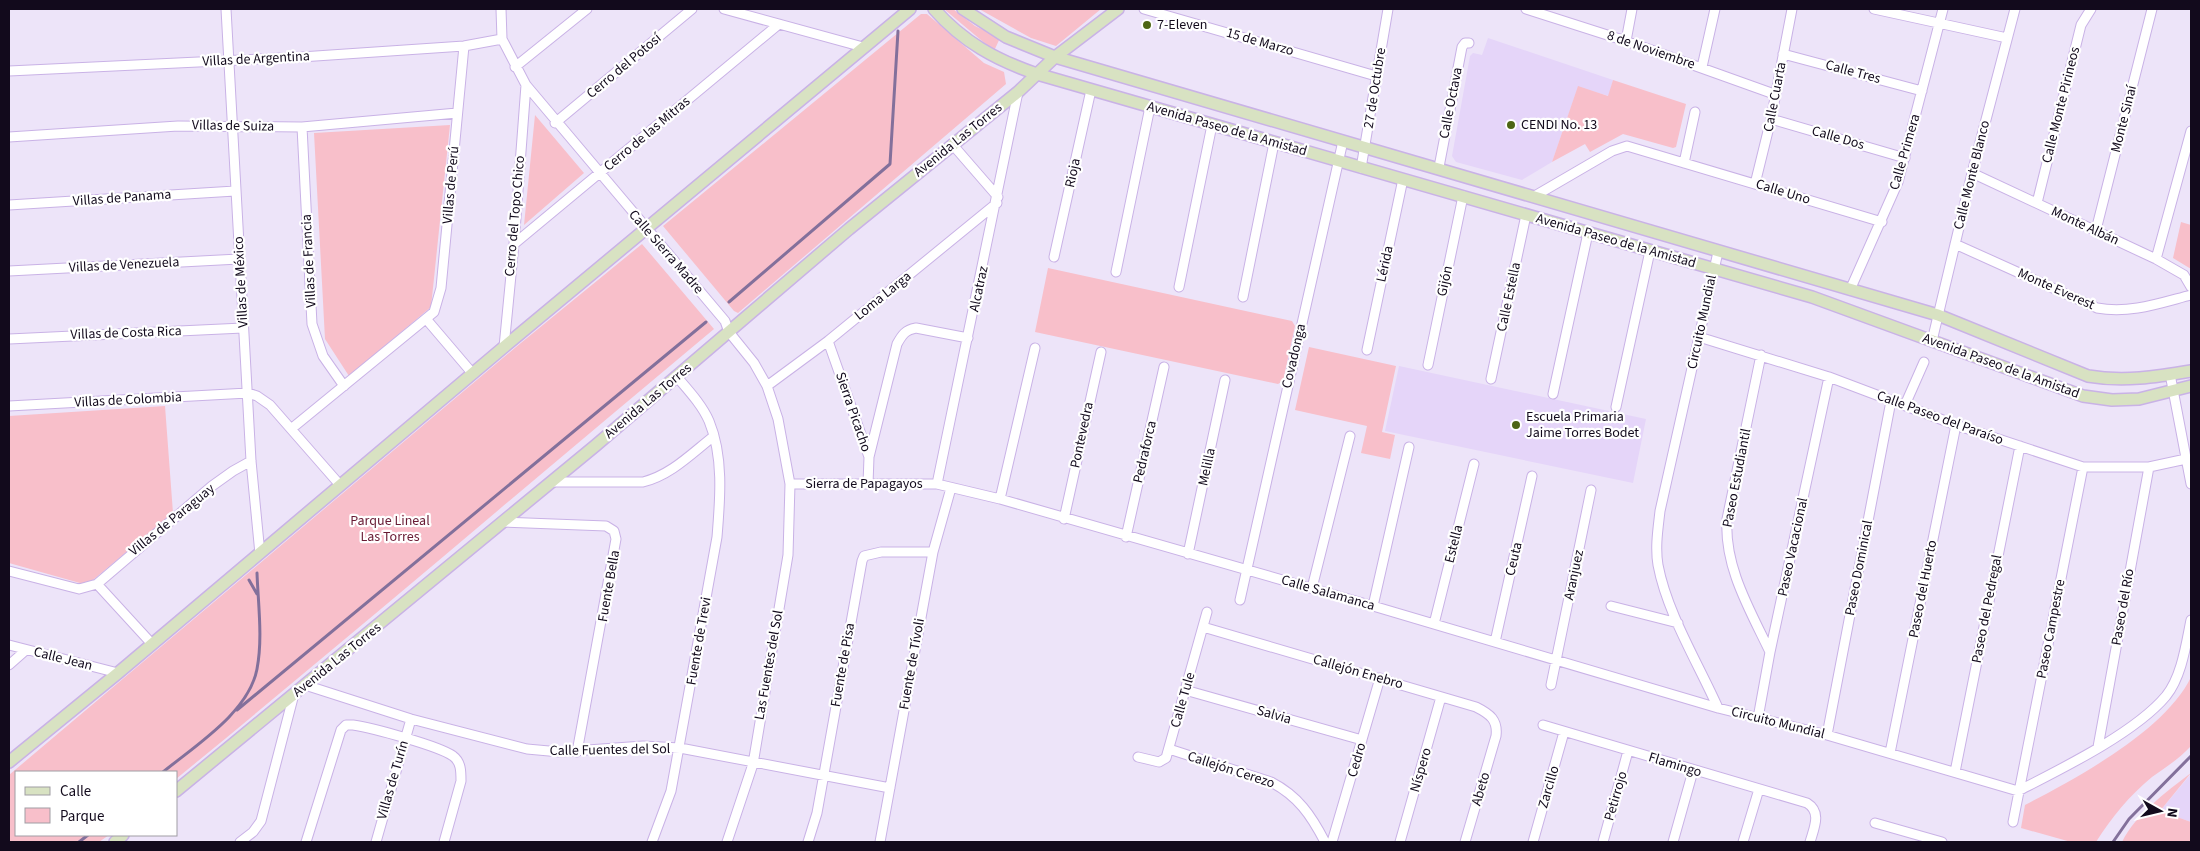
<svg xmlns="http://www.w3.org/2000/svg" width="2200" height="851" viewBox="0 0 2200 851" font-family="'Source Sans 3',sans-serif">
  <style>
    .built { fill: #e5d5f9 }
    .green { fill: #f8bfca }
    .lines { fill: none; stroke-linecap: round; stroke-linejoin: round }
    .stream { stroke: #83709b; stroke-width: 3 }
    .street-casing { stroke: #c9b2e6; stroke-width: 11 }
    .secondary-casing { stroke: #c9b2e6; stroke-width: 14 }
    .street { stroke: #fff; stroke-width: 9 }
    .secondary { stroke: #d8e2c2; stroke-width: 11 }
    .poi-dot { fill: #4d6514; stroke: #fff; stroke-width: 2 }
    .labels { text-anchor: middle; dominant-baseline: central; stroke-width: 4.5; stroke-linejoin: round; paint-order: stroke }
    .poi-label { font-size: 14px; fill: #120a1c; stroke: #fff; text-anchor: start }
    .street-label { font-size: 14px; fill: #120a1c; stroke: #fff }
    .park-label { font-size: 14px; fill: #681b34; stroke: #fff }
  </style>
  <rect width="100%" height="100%" fill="#ede4f9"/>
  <path class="built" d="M1488,38L1613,80L1609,96L1578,87L1552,162L1522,180L1456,162L1452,156L1470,56L1473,53L1482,55Z
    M1399,366L1646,419L1633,483L1385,431Z
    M2191,774V822L2160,811Z"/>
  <path class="green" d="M944,9H953L975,26L1000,38L994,51Z
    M979,9H1101L1056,46L1031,38Z
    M921,14H927L984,63L1004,72L1006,84L738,313L734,311L663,226Z
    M1613,80L1686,104L1676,147L1673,148L1623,134L1590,152L1585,144L1552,162L1578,86L1608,96Z
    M535,115L584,173L524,225Z
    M450,125L431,307L349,376L325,339L314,133Z
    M2181,222L2191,225V269L2173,258Z
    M642,244L714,329C534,479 357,631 176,779V772H16V835H109L99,842H9V775L516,347Z
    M1048,268L1292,321L1295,326L1283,381L1278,384L1035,332Z
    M1309,347L1396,366L1382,432L1395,435L1390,459L1361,453L1367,426L1295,410Z
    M165,406L173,513L87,585L9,563V416Z
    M2191,677V746C2179,759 2166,767 2152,777C2129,796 2112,817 2096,842H2071L2021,828L2025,805C2077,778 2166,730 2191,677Z
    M2191,773L2160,811L2191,822V842H2122C2136,814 2166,792 2191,773Z"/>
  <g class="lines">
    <path class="stream" d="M729,302L890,164L898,31
      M249,580L257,594
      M237,710L706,322
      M163,772C196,745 249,712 257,669C263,638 258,603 257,573
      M79,842L88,835
      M2113,842L2129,819L2191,756"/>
    <defs>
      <path id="street" d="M226,9L251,461L260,554
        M501,9L502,39L526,85L725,321L729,332L754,363L767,386L778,419L790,484L788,555L753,764L727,842
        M724,9L863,47
        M1144,9L1376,76
        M1526,9L1626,41L1774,94
        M1874,9L2007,38
        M1626,41L1632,9
        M1783,54L1922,91
        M515,67L587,9
        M1702,67L1715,9
        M9,71L301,57L464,46L502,39
        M1771,119L1905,158
        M555,123L692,9
        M302,127L312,324L323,356L344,386
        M9,137L178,126L302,127L457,113
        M952,144L998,197
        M1684,163L1695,112
        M1439,167L1462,47L1465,43H1469
        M1361,168L1388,9
        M1972,173L2156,259L2184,275L2191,287
        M1755,184L1771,119L1792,9
        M1533,197L1612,151L1627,146L1882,222
        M2037,203L2081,25L2091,9
        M9,205L235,191
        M2096,230L2152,9
        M514,244L779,24
        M1955,244L2097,308C2130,314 2160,303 2191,295
        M1054,257L1091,90
        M2156,259L2191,131
        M9,271L239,259
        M1116,272L1150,107
        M1179,287L1212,125
        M1850,290L1898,182L1943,9
        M1243,297L1274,143
        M427,320L473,374
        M1699,337L1829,377L1956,425L2083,467H2149L2186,459
        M9,339L243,328
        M828,341L869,457L868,484
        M1932,341L1972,173L2015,9
        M504,347L514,244L526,85
        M1367,350L1403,179
        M1761,355L1727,519C1724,567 1750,610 1770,652
        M1428,365L1463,196
        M2170,374L2191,484
        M1491,379L1526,215
        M767,386L828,341L997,203
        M1553,394L1588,233
        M1905,405L1924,362
        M9,406L248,393L257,396L270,405L340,485
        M1616,407L1650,251
        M291,429L434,312L441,288L464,46
        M869,457L897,344C902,335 905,330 916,328L968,338
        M551,482H643C671,475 691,454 714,436
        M790,484H937L1000,499L1373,606L1718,708L1827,735L2018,791C2061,769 2135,733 2166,696C2182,676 2186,644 2191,620
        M937,484L1018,92
        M1000,499L1035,348
        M1064,519L1101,352
        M503,522L606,526L614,531L616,539L577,752
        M1126,537L1164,367
        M1188,554L1225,380
        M9,571L79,589L97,584L212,486L233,471L251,461
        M97,584L152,644
        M1312,588L1350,436
        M1240,600L1343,141
        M1373,606L1409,447
        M1611,606L1678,623
        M1434,624L1474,464
        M1203,627L1476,707C1490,714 1498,720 1496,736L1465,842
        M1495,642L1532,476
        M9,645L118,673
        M9,665L26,650
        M305,685L411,719L527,749L560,752L643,746L680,748L890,788
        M1551,685L1591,490
        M1185,690L1362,740
        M1718,708C1698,663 1667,613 1658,565C1655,547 1658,529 1660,511L1718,252
        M1758,718L1770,652L1829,377
        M1543,725L1807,803C1822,812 1814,828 1810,842
        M1827,735L1891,401
        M2098,747L2149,467
        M1169,749L1271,782C1298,796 1311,815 1325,842
        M1890,753L1956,425
        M1138,757L1159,762L1166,758L1207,612
        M1955,772L2020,446
        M2013,822L2083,467
        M1875,823L1942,842
        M240,842L253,832L261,821L294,694
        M306,842L341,730L346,725H353C373,728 439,746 453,756C461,762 461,771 461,781L444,842
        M376,842L411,719
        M652,842L671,791L717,537C720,500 724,457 709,421C702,405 689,391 677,377
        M808,842L817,813L862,561L864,556L881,552H933
        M880,842L933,552L951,488
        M1332,842L1380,678
        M1400,842L1441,697
        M1533,842L1564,732
        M1603,842L1628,751
        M1673,842L1693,771
        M1743,842L1759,789"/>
      <path id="secondary" d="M934,9C963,42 996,60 1037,74L1812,297L2083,396L2112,400L2139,399L2191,386
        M963,9L1006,37L1055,57L1938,315L2088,376C2123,382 2156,377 2191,371
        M9,762L118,673L504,347L910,9
        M176,791L595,446L849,229L1018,92L1055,57L1118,9
        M115,842L123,835"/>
    </defs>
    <use href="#street" class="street-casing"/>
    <use href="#secondary" class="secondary-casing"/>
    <use href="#street" class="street"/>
    <use href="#secondary" class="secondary"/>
  </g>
  <g class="poi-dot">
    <circle cx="1147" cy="25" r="5"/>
    <circle cx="1511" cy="125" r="5"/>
    <circle cx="1516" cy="425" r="5"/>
  </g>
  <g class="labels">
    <g class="poi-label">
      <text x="1157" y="25">7-Eleven</text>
      <text x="1521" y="125">CENDI No. 13</text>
      <text x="1526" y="417">Escuela Primaria<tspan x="1526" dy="16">Jaime Torres Bodet</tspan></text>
    </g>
    <g class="street-label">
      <text transform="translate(1260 42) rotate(16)">15 de Marzo</text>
      <text transform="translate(1651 50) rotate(19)">8 de Noviembre</text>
      <text transform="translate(256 59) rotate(-3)">Villas de Argentina</text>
      <text transform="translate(624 66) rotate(-40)">Cerro del Potosí</text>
      <text transform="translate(1853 72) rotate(15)">Calle Tres</text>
      <text transform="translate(1375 88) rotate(-81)">27 de Octubre</text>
      <text transform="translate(1775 97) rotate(-79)">Calle Cuarta</text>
      <text transform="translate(1451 103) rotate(-79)">Calle Octava</text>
      <text transform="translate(2061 105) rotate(-76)">Calle Monte Pirineos</text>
      <text transform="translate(2124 119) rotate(-76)">Monte Sinaí</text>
      <text transform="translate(233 126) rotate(1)">Villas de Suiza</text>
      <text transform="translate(1227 129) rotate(16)">Avenida Paseo de la Amistad</text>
      <text transform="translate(647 134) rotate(-40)">Cerro de las Mitras</text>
      <text transform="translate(1838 138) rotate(16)">Calle Dos</text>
      <text transform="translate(958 140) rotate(-39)">Avenida Las Torres</text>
      <text transform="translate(1905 152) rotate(-74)">Calle Primera</text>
      <text transform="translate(1073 173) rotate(-78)">Rioja</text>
      <text transform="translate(1972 175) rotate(-76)">Calle Monte Blanco</text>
      <text transform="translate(451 185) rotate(-85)">Villas de Perú</text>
      <text transform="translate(1783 192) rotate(17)">Calle Uno</text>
      <text transform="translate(122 198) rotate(-4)">Villas de Panama</text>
      <text transform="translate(515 216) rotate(-85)">Cerro del Topo Chico</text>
      <text transform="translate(2085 226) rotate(25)">Monte Albán</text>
      <text transform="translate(1616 241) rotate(16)">Avenida Paseo de la Amistad</text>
      <text transform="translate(666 252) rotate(49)">Calle Sierra Madre</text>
      <text transform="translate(309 261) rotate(-93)">Villas de Francia</text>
      <text transform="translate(1385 264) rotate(-78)">Lérida</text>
      <text transform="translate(124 265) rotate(-3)">Villas de Venezuela</text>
      <text transform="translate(1445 281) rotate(-78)">Gijón</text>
      <text transform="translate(241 282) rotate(-93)">Villas de México</text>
      <text transform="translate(979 289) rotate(-78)">Alcatraz</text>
      <text transform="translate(2056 289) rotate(24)">Monte Everest</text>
      <text transform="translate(883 296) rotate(-39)">Loma Larga</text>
      <text transform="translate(1509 297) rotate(-78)">Calle Estella</text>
      <text transform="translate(1702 322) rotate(-78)">Circuito Mundial</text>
      <text transform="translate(126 333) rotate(-2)">Villas de Costa Rica</text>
      <text transform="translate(1294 356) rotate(-77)">Covadonga</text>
      <text transform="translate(2001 366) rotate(20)">Avenida Paseo de la Amistad</text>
      <text transform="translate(128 400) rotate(-3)">Villas de Colombia</text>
      <text transform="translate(648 401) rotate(-40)">Avenida Las Torres</text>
      <text transform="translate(853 412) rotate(71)">Sierra Picacho</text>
      <text transform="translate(1940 418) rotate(20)">Calle Paseo del Paraíso</text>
      <text transform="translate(1082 435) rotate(-78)">Pontevedra</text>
      <text transform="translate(1145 452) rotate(-77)">Pedraforca</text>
      <text transform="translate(1207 467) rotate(-78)">Melilla</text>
      <text transform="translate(1737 478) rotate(-79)">Paseo Estudiantil</text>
      <text x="864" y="484">Sierra de Papagayos</text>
      <text transform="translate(172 520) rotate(-39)">Villas de Paraguay</text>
      <text transform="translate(1454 544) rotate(-76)">Estella</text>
      <text transform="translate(1793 547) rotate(-78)">Paseo Vacacional</text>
      <text transform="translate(1514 559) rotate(-77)">Ceuta</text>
      <text transform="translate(1859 568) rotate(-79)">Paseo Dominical</text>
      <text transform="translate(1574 575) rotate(-78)">Aranjuez</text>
      <text transform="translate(609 586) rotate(-80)">Fuente Bella</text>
      <text transform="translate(1923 589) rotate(-79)">Paseo del Huerto</text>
      <text transform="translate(1328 593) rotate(16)">Calle Salamanca</text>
      <text transform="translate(2123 607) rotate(-80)">Paseo del Río</text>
      <text transform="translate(1987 609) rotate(-79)">Paseo del Pedregal</text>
      <text transform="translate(2051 629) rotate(-79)">Paseo Campestre</text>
      <text transform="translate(699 641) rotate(-80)">Fuente de Trevi</text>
      <text transform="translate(63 659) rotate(14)">Calle Jean</text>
      <text transform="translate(337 660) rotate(-39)">Avenida Las Torres</text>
      <text transform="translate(912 664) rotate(-80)">Fuente de Tívoli</text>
      <text transform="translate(769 665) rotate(-80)">Las Fuentes del Sol</text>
      <text transform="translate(843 665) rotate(-80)">Fuente de Pisa</text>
      <text transform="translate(1358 672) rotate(16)">Callejón Enebro</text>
      <text transform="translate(1183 700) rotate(-74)">Calle Tule</text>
      <text transform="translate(1274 715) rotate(16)">Salvia</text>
      <text transform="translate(1778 723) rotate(14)">Circuito Mundial</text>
      <text transform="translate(610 750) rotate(-1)">Calle Fuentes del Sol</text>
      <text transform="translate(1357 760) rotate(-74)">Cedro</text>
      <text transform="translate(1675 765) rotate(17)">Flamingo</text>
      <text transform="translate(1231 770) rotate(18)">Callejón Cerezo</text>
      <text transform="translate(1421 770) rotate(-74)">Níspero</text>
      <text transform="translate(393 780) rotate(-74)">Villas de Turín</text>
      <text transform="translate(1549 787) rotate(-74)">Zarcillo</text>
      <text transform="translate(1481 789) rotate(-74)">Abeto</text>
      <text transform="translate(1616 796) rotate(-74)">Petirrojo</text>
    </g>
    <g class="park-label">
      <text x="390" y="521">Parque Lineal<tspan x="390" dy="16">Las Torres</tspan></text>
    </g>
  </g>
  <rect width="2200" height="851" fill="none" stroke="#120a1c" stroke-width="20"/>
  <rect x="15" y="771" width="162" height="65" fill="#ffffff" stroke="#a09da4"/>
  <rect x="25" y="787" width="25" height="8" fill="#d8e2c2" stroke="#a09da4"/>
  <text x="60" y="796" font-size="15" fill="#120a1c">Calle</text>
  <rect x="25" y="808" width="25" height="15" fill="#f8bfca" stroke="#a09da4"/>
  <text x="60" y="821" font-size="15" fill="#120a1c">Parque</text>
  <g transform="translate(2160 811) rotate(98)" stroke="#ffffff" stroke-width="4" paint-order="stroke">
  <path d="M0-4L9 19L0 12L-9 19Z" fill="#120a1c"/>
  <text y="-8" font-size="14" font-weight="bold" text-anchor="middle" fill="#120a1c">N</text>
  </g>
</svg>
